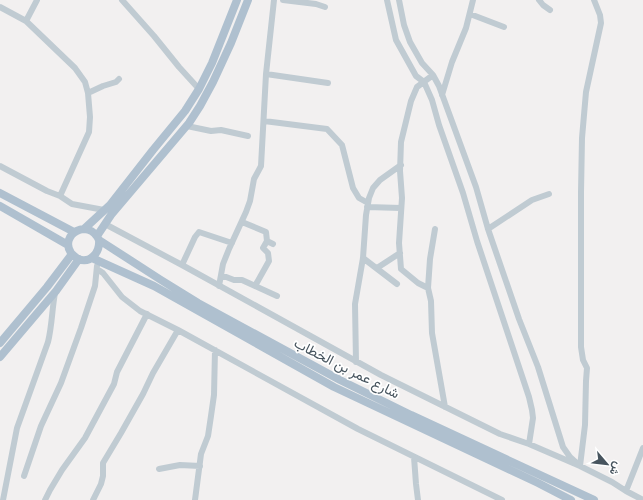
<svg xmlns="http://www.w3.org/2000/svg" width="643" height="500" viewBox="0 0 643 500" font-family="Raleway,Vazirmatn,sans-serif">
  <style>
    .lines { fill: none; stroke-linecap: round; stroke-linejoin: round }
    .minor { stroke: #c0cbd2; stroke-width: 6 }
    .major { stroke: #afc0cf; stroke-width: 8 }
    .labels { text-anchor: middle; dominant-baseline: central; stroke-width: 3.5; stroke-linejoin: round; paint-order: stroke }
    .street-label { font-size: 14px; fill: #47545e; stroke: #fff }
  </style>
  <rect width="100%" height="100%" fill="#f2f0f0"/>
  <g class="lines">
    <path class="minor" d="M122,0L154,36L179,67L199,89
      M283,0L316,4L325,7
      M387,0L396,40L416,76L424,82L432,100L439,125L463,193L477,241L529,397L532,410L533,418L529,444
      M399,0L404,25L410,42L422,63L433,75L439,86L476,187L488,229L519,319L538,367L563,447L570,457L580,466L612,482L626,491L643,500
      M539,0L543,5L550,10
      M0,7L26,21L75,68L85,82L88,93L90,117L89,132L60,196
      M470,14L504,27
      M26,21L37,0
      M266,74L328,83
      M88,93L103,86L116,82L119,79
      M442,95L452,62L466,28L473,0
      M264,121L327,129L342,145L353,188L359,198L368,203
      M187,126L211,131L221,130L248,136
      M0,166L47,191L60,196L72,204L104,210
      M367,207L401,208
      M242,222L266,232L267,241L273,244
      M105,224L182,265L381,375L500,434L529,444L580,466L585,425L586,381L587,368L583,360L581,347V192L582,138L586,92L601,23L600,15L594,0
      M435,229L430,259L428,288L431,301L432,333L445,407
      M488,229L532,200L549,194
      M363,258L397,284
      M182,265L195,237L199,232L232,243
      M377,268L400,253
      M97,269L103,273L122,297L140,311L178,330L358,429L502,500
      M221,275L234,280H242L277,296
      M219,286L223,264L229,249L246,212L250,201L254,179L261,166L266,74L274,0
      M255,286L269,261L268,253L263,248L267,241
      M428,288L418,283L401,269L399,243L402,198L400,171L401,142L411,101L417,87L433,75
      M356,362L355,304L363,258L366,215L369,198L373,188L380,180L401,165
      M414,457L416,484L418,500
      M159,469L180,465L200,466
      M24,476L41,426L61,383L81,328L95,286L97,266
      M626,491L643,448
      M3,500L17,428L48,342C52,326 52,309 55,293
      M45,500L50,490L62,470L85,438L114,384L117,372L147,314
      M93,500L101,484L103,476V463L121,433L143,394L153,373L178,330
      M195,500L201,454L208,436L211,416L214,395L215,350"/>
    <path class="major" d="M0,193L74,232
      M0,206L68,245
      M84,229L110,205L153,150L185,111L199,89L212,63L237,0
      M97,236L111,215L189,123L200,106L213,82L231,43L248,0
      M99,240C100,252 91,264 78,259C75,257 73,255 71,253C59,235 88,217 99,240L161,280L198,303L340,380L411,415L594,500
      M92,258L154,286L334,387L538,483L571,500
      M0,343L47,287L72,254
      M0,357L56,291L79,259"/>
  </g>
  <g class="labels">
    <g class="street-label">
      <text transform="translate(347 368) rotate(27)">شارع عمر بن الخطاب</text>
    </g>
  </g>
  <g transform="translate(607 464) rotate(118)" stroke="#ffffff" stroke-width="3" paint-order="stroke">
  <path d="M0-3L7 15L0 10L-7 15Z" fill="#47545e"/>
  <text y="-6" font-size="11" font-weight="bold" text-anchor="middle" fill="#47545e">ش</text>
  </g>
</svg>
